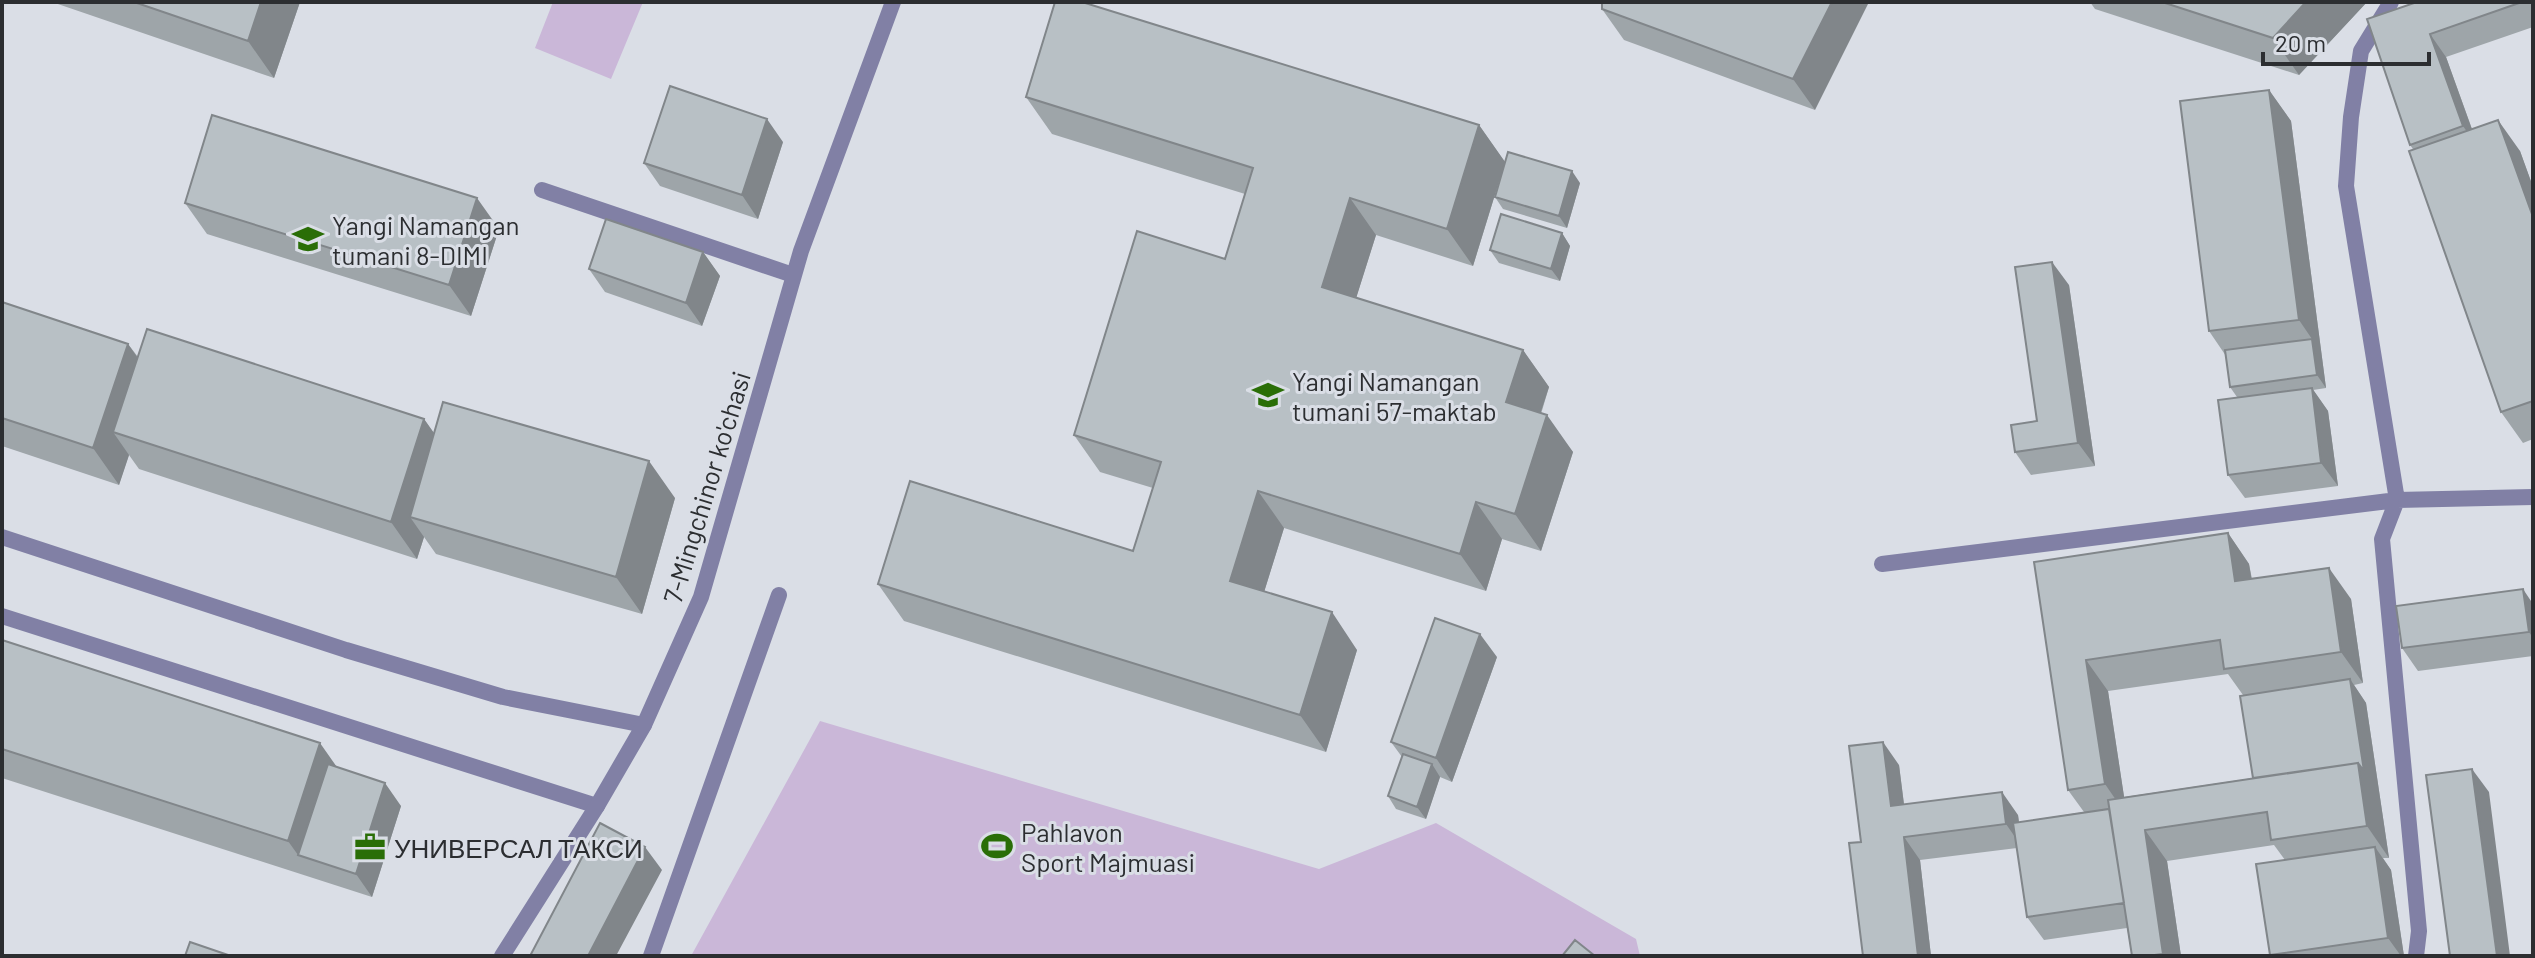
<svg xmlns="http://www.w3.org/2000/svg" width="2535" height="958" viewBox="0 0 2535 958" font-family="Barlow,sans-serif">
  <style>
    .green { fill: #cab7d8 }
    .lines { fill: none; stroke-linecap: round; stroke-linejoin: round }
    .service { stroke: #8180a5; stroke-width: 16 }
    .minor { stroke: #8180a5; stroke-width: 16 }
    .wall { fill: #9ea5a9; fill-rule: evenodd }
    .shaded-wall { fill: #81868a }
    .building { fill: #b8c0c5; stroke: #81868a; stroke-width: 2 }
    .labels { text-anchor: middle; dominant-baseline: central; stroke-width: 6; stroke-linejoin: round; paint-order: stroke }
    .poi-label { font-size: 26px; fill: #2c2e31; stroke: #dadee6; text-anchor: start }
    .street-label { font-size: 26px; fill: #2c2e31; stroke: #dadee6 }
  </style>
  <rect width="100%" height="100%" fill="#dadee6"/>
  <path class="green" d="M553,2H643L611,79L535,48Z
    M820,721L1319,869L1436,823L1636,939L1640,956H691Z"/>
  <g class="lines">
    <path class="service" d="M542,190L793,275
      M2,537L346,650L503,697L644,725
      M2,616L597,806
      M651,956L779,595"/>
    <path class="minor" d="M2391,2L2361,51L2351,117L2346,186L2397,500L2382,539L2419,931L2416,956
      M1882,564L2397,500L2533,497
      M502,956L597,806L644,725L701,597L801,251L893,2"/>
  </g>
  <path class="wall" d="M52,2H300L274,78Z
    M1770,2L1815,110L1624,40L1602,9Z
    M2090,2H2367L2299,75L2095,9Z
    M2417,2H2533V27L2446,57L2472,129L2520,151L2533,187V439L2523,443L2501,412L2413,149L2410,145Z
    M2269,90L2291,121L2326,388L2313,390L2328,411L2338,486L2245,498L2228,475L2237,397L2230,387L2226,356L2209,331Z
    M1026,97L1479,125L1505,162L1473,266L1376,235L1356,298L1523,350L1549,387L1541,414L1573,452L1541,551L1502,539L1486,591L1284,528L1264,592L1357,650L1326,752L904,621L878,584L1133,551L1153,488L1100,472L1074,435L1225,259L1245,194L1052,134Z
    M783,142L758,219L660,186L644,163Z
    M1580,183L1567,228L1503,209L1495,197Z
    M185,203L499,229L471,316L207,234Z
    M1562,233L1570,246L1560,281L1499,263L1490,250Z
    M703,252L720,276L702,326L605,292L589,269Z
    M2069,285L2095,466L2031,475L2015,452L2037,421Z
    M2,302L128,344L138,357L424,419L434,433L675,498L642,614L436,554L424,537L417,559L139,469L129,455L119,485L2,446Z
    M2228,533L2249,564L2252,579L2351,599L2363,683L2354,685L2366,703L2389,858H2383L2391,870L2404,956H2270L2285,860L2274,845L2167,861L2181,956H2132L2127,928L2044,940L2027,917L2017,848L1920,860L1931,956H1863L1899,765L1904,804L2018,815L2019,822L2084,812L2068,790L2034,562ZM2228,674L2243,695L2253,778L2124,797L2108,691Z
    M2533,604V656L2418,671L2402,648Z
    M2,640L338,768L401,806L372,897L2,778Z
    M1497,657L1452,782L1440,777L1426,819L1396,809L1388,796L1402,757L1391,742Z"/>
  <path class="shaded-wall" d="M261,2H300L274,78L248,41Z
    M1832,2H1869L1815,110L1793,79Z
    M2306,2H2367L2299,75L2273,38Z
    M2430,34L2446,57L2479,149L2463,126Z
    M2269,90L2291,121L2326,388L2317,375L2312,339L2299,320Z
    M767,119L783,142L758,219L742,195Z
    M2498,120L2520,151L2533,187V217Z
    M1479,125L1505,162L1473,266L1447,229Z
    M1572,171L1580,183L1567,228L1559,216Z
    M477,198L499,229L471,316L449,285Z
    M1350,198L1376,235L1348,324L1322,287Z
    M1562,233L1570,246L1560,281L1551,269Z
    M703,252L720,276L702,326L686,303Z
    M2052,262L2069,285L2095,466L2078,443Z
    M128,344L154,381L113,432L129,455L119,485L93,448Z
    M1523,350L1549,387L1532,439L1506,402Z
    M2312,388L2328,411L2338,486L2321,463Z
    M1547,415L1573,452L1541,551L1515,514Z
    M424,419L450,456L410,517L424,537L417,559L391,522Z
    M649,461L675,498L642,614L616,577Z
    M1258,491L1284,528L1256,618L1230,581Z
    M1476,502L1502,539L1486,591L1460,554Z
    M2228,533L2249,564L2257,612L2235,581Z
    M2329,568L2351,599L2363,683L2341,652Z
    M2523,589L2533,604V638L2529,632Z
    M1332,612L1357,650L1326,752L1300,715Z
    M1480,634L1497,657L1452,782L1436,758Z
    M2086,660L2108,691L2127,816L2105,784Z
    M2350,679L2366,703L2389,858L2367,826L2358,763Z
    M1883,742L1899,765L1907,829L1891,806Z
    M320,743L346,780L298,855L288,841Z
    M1432,764L1440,777L1426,819L1417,807Z
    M2472,769L2489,792L2510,956H2497Z
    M385,783L401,806L372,897L356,874Z
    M2002,792L2018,815L2022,847L2006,824Z
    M2145,830L2167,861L2181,956H2165L2163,954Z
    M1904,837L1920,860L1931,956H1918Z
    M645,847L662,870L616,956H588Z
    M2375,847L2391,870L2404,956H2401L2388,938Z"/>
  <path class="building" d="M134,2H261L248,41Z
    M1055,2H1082L1479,125L1447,229L1350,198L1322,287L1523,350L1506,402L1547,415L1515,514L1476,502L1460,554L1258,491L1230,581L1332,612L1300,715L878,584L910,481L1133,551L1161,462L1074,435L1137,231L1225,259L1253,168L1026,97Z
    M1602,2L1770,3L1832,2L1793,79L1602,9Z
    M2162,2H2306L2273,38Z
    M2417,2H2522L2430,34L2463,126L2410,145L2367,19Z
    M670,86L767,119L742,195L644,163Z
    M2269,90L2299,320L2209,331L2180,101Z
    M212,115L477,198L449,285L185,203Z
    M2498,120L2533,217V401L2501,412L2409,151Z
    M1508,152L1572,171L1559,216L1495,197Z
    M1501,214L1562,233L1551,269L1490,250Z
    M606,219L703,252L686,303L589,269Z
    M2052,262L2078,443L2015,452L2011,425L2037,421L2015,267Z
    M2,302L128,344L93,448L2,418Z
    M147,329L424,419L391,522L113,432Z
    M2312,339L2317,375L2230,387L2225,350Z
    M2312,388L2321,463L2228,475L2218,400Z
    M443,402L649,461L616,577L410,517Z
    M2228,533L2235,581L2329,568L2341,652L2224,669L2220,640L2086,660L2105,784L2068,790L2034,562Z
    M2523,589L2529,632L2402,648L2396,606Z
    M1435,618L1480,634L1436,758L1391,742Z
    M2,640L320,743L288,841L2,749Z
    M2350,679L2364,771L2358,763L2253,778L2240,696Z
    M1883,742L1891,806L2002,792L2006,824L1904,837L1918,956H1863L1849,843L1861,842L1849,746Z
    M1403,754L1432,764L1417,807L1388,796Z
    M2358,763L2367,826L2271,840L2267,812L2145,830L2163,954L2146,956H2132L2108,800Z
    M328,764L385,783L356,874L298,855Z
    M2472,769L2497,956H2450L2426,775Z
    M2109,809L2124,903L2027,917L2013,823Z
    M600,823L645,847L588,956H530Z
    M2375,847L2388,938L2270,955L2256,864Z
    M1575,940L1595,956H1562Z
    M190,942L231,956H185Z"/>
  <defs>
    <symbol id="school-bare" viewBox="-9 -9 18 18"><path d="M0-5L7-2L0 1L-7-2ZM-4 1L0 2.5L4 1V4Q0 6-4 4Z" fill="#2a6e07" stroke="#dadee6" stroke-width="2.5" paint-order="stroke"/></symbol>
    <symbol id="stadium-bare" viewBox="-9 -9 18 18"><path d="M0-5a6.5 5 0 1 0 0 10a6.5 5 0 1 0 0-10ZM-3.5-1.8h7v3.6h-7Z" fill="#2a6e07" stroke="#dadee6" stroke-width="2.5" paint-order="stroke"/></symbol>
    <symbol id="office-bare" viewBox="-9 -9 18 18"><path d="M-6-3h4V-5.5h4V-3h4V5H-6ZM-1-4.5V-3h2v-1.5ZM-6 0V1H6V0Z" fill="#2a6e07" stroke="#dadee6" stroke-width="2.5" paint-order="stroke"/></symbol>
  </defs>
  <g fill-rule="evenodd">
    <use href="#school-bare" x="286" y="217" width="44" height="44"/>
    <use href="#school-bare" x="1246" y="373" width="44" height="44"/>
    <use href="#stadium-bare" x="975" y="824" width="44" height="44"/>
    <use href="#office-bare" x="348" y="825" width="44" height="44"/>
  </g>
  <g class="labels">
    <g class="poi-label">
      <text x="332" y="224">Yangi Namangan<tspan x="332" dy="30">tumani 8-DIMI</tspan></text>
      <text x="1292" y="380">Yangi Namangan<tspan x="1292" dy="30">tumani 57-maktab</tspan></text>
      <text x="1021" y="831">Pahlavon<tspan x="1021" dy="30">Sport Majmuasi</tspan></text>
      <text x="394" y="847">УНИВЕРСАЛ ТАКСИ</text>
    </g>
    <g class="street-label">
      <text transform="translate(706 487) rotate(-73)">7-Mingchinor ko'chasi</text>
    </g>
  </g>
  <rect width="2535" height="958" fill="none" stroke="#2c2e31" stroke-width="8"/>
  <path d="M2263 52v12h166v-12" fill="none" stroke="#2c2e31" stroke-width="4"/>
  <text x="2275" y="52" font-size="24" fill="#2c2e31" stroke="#dadee6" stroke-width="6" paint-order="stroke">20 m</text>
</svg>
